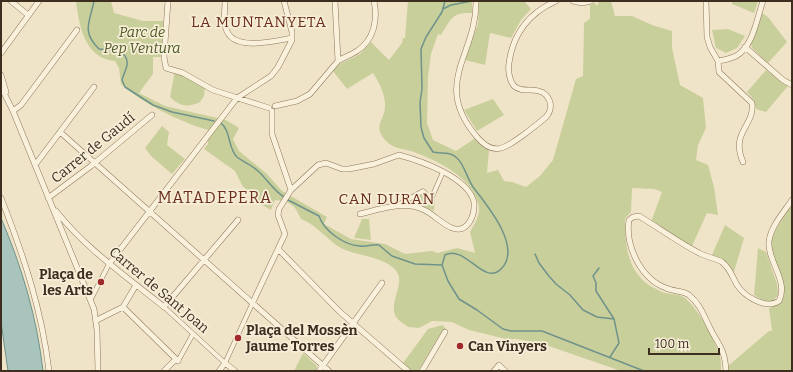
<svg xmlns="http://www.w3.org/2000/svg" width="793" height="372" viewBox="0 0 793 372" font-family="Bitter,serif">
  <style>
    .green { fill: #c9cf9b }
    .water { fill: #a9c4bc; stroke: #6f938a }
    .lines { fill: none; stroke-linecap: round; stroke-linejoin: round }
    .stream { stroke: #6f938a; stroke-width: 1.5 }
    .pedestrian-casing { stroke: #8d765c; stroke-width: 5 }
    .minor-casing { stroke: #8d765c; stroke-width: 6 }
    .pedestrian { stroke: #faf1dc; stroke-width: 4 }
    .minor { stroke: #faf1dc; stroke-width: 5 }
    .poi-dot { fill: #9e2a2b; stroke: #f7eed8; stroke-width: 1.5 }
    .labels { text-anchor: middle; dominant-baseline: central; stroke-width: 3.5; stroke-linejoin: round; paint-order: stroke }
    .park-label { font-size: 14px; font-style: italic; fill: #4d5a26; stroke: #f7eed8 }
    .street-label { font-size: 14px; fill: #3d2e20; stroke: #f7eed8 }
    .poi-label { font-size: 14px; font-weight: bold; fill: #3d2e20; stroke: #f7eed8; text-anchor: start }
    .neighbourhood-label { font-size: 15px; letter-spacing: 1px; fill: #6b2e1e; stroke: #f7eed8 }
    .quarter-label { font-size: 16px; letter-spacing: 1px; fill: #6b2e1e; stroke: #f7eed8 }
  </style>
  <rect width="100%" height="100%" fill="#f0e4c8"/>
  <path class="green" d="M76,1H111L114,13L143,21H163L162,57H153V74L139,93L165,106L226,120L239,128L233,139L239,151L267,174L282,191L327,217L324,224L351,239L385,244L405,254L432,251L438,253L457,248L475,253L470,232C474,225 480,216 479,207C474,177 436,160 411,151C403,149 392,148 386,141C372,126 384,122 385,107C386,96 379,82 373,73L347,89L333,71L340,64L360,54L371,42L389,60L402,43L403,38H405L408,1H472V13C452,12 451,19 441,35L438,34L431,54L428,77L427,123L433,140L456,151L474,139L489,150L487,173L498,170L504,181L512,182L526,187L540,176L553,160L576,79L583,76L584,23L590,19V5L595,3L597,6L599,1H611L615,16H632L652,25L672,31V48L680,85L703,98L706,128L698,145L696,160L708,165L714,187L718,215L707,213L692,246L651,222L662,192L654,189L632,188L631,212L625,218C625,245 627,274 654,288C657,289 661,292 665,293C673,295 678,293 685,298C698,308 715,341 720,356C721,360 721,366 721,371H621L540,343L516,339H506L469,330L452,322L432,321L419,328L408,327C404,324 399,321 396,317C388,303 405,285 397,272C387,257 358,256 343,249C327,241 320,227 301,219C295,205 290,201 275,200L271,210L257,202L242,185L235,171L204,149L208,144V130C180,122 142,103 121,84L119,68L115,61C85,59 79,26 76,1Z
    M479,1H524L531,9L521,20L511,38L490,33L485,65L465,60L478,24Z
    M710,1H758L754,13L732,4V1Z
    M762,13L768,17L787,42L768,63L752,48L751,44Z
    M728,29L745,36L737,48L726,53L716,48L712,30Z
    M766,70L788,86L766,112L756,109L754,100L747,92Z
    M175,71L205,86L204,96L200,102C188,108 179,106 170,97Z
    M493,99L504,115L477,131L464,110Z
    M162,126L169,132L167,145L185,159L172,174L151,156L145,148Z
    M423,192L429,199H435L434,211L418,204L403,203Z
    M792,205V371H729L728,366L769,331H772L769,308C793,304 770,261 771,244C773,230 785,216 792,205Z
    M362,219H369L371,240L354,238Z
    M725,225L744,238L734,272L725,261L712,255Z
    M758,248L766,252L777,284L778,295L773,301H764L754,295Z
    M443,325L446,330H443L418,371H411L403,363L428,329Z
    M303,353L317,366L316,371H294Z"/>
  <path class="water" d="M1,218C22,267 37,318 43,371H8L1,322Z"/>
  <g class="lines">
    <path class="stream" d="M94,1C90,22 81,31 99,49C109,50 129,49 127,65C126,71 123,75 122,80L125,87L153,105L172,112L214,121
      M445,1L442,12L426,37L421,49L422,89L420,102L421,127L424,138L433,152C441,154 450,151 457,158C464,164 467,178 473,187C486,204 522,246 502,268C484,288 466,244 445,255L442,265L448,281L459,299L477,310L503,329L511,331H542L644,371
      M443,9L451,5L472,1
      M220,122C232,132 227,147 237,157C243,162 252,165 258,171C267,179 273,190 284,197
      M288,200L319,216C324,231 344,245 360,246C366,247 373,244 379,245L392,256L415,264L442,265
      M535,254L539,263L548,275L556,284L570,295L583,310L597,317L614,319
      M599,268L593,276L596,283V291L614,319L619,343L610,357"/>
    <defs>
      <path id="pedestrian" d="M396,206L423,191L428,196L432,197L443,172
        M91,299L109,264
        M164,307L225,363L253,302
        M178,361L193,334"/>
      <path id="minor" d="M11,1L28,15
        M168,1L164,57L166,68L183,73L213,90L269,108
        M225,1C225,10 223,20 226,29C233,52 275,41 292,38
        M476,1C477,55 431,83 477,137C494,157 505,148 522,136C530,130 538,124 546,117C552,110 552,102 546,95C537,86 523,94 514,86C509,80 508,70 509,63C513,33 529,13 556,1
        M573,1L582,3L591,1
        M706,1L707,37L710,47L718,61L719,72L752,103C755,126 730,132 743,162
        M745,47L783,80L792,85
        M1,53L39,1
        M338,61C344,57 351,55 357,51C374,40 378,20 374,1
        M718,61C724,60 730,59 736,56C753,47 757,18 763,1
        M1,75L6,92
        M1,87L13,111L94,309L97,330L98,371
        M275,106L297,101L310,94L338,61L335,1
        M13,111L21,105L77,30
        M272,111V134L291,190
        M60,132L329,371
        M35,165L94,87
        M1,198C23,254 42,310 49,371
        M48,198L91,166L152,115
        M56,211C86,249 127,277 164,307L238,220
        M279,250L340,312L408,371
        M109,264L237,98L271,76L278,67L292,40V32L284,1
        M253,302L285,234L278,215L279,209L291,190L318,165L326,163L342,169H349L374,164L399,155C421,161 468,177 474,202C475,215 468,234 452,228C437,222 431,209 412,206C394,204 377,210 360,214
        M123,307L178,361
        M97,320L123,307L136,285
        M164,371L176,359
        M219,371L225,363L235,371
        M319,371L382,283
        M422,371L445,332
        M494,371L499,365L505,371
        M726,371C725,348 718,345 709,326C703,314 700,304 689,295C682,290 674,292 666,288C641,279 625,246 629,220L633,217L639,216C659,228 678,242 699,253C706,257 715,258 722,262C730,268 732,276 737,285C744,296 766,310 779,301C789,281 767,261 769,241C771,226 784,212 792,200"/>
    </defs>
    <use href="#pedestrian" class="pedestrian-casing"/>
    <use href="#minor" class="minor-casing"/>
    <use href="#pedestrian" class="pedestrian"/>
    <use href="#minor" class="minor"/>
  </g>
  <g class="poi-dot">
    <circle cx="101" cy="282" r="4"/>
    <circle cx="238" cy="338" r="4"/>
    <circle cx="460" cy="346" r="4"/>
  </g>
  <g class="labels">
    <g class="park-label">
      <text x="142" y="32">Parc de<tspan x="142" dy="16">Pep Ventura</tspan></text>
    </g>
    <g class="street-label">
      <text transform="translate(93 148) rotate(-39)">Carrer de Gaudí</text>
      <text transform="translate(159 290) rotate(40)">Carrer de Sant Joan</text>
    </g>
    <g class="poi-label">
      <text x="93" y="274" text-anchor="end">Plaça de<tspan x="93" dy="16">les Arts</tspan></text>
      <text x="246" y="330">Plaça del Mossèn<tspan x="246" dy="16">Jaume Torres</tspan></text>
      <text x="468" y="346">Can Vinyers</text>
    </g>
    <g class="neighbourhood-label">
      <text x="259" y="22">LA MUNTANYETA</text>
      <text x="387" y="199">CAN DURAN</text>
    </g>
    <g class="quarter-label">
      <text x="215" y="197">MATADEPERA</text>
    </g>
  </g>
  <rect width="793" height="372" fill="none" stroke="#3d2e20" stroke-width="4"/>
  <path d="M649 348v6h70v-6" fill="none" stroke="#3d2e20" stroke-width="2"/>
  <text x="655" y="348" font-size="12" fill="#3d2e20" stroke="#f7eed8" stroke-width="3" paint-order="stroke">100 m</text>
</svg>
